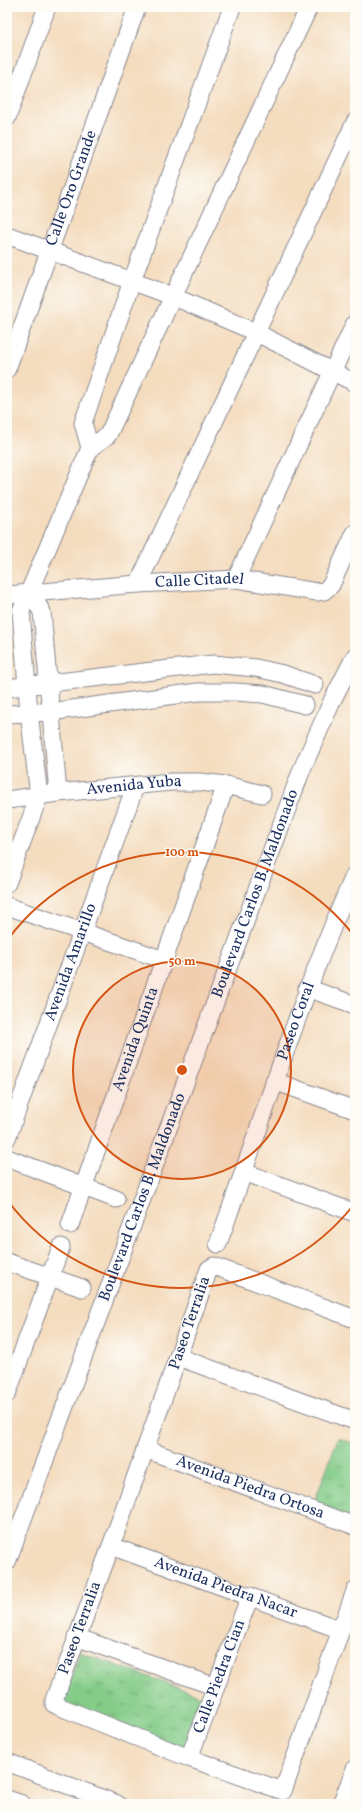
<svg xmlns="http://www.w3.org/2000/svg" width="362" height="1811" viewBox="0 0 362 1811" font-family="Vollkorn,serif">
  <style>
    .grass { fill: url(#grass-tufts); stroke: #507e73 }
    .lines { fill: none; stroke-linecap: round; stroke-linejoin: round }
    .street-casing { stroke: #88868e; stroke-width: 19 }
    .street { stroke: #fff; stroke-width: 17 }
    .ring { fill: none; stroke: #d45514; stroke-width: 2 }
    .labels { text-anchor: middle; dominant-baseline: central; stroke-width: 3; stroke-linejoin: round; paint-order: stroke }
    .street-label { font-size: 16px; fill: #1b2f5e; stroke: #fdfcf7 }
    .centre { fill: #d45514; stroke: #fdfcf7; stroke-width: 2 }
    .ring-label { font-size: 12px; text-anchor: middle; font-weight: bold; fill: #d45514; stroke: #fdfcf7; stroke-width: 3; stroke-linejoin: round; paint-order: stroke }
  </style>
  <defs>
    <pattern id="grass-tufts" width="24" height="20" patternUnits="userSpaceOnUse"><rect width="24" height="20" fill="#84cc88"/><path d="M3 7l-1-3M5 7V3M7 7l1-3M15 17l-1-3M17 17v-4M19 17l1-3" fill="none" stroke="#6ba672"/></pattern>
  </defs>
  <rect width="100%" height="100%" fill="#fdfcf7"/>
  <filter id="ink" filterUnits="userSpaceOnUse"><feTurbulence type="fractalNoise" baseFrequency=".025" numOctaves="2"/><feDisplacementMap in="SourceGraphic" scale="8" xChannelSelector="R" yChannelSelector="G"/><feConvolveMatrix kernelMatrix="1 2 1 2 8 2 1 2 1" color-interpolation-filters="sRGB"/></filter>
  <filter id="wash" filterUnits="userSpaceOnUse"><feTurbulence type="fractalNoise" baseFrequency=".012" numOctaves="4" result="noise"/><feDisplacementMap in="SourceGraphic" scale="16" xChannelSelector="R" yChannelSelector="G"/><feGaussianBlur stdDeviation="0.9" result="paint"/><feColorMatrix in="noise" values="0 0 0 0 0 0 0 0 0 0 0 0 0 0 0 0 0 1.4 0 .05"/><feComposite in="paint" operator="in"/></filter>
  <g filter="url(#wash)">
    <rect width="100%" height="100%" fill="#f4dcbe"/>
    <path class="grass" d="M338,1438L355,1444V1521L313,1506Z
      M80,1652L204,1697L186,1749L61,1705Z"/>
  </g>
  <g filter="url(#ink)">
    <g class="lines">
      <defs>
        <g id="street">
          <path d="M7,118L47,7"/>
          <path d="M7,235L172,296L255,332L355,383"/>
          <path id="s1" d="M7,369L137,7"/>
          <path d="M90,448L83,423L132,281L232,7"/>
          <path d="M236,579L355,323"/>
          <path d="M138,584L355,122"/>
          <path d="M30,592L42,612L58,793"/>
          <path id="s2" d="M7,595L138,584L236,579L317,592L324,591L331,585L355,533"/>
          <path d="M7,688L213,664L256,668L283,674L315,685"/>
          <path d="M7,714L50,712L198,692H235L263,694L305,705"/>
          <path id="s3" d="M7,800L58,793L171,782H200L226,785L262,794"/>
          <path d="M7,883L39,796L29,712L21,611L90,448L108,435L309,7"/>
          <path d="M7,906L164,960"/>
          <path d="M307,988L355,1005"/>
          <path d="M274,1081L355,1110"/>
          <path id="s4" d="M7,1138L135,787"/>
          <path d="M7,1158L116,1199"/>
          <path d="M244,1172L355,1213"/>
          <path id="s5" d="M70,1225L226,785"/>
          <path id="s6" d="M218,1244C263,1120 301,995 355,874"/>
          <path d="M7,1262L82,1288"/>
          <path d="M355,1319L214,1266L209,1269L111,1546L54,1700V1704L58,1706L189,1758L283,1791L355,1591"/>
          <path d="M178,1357L355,1421"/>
          <path d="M7,1394L61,1247"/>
          <path id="s7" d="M145,1449L355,1526"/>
          <path id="s8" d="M111,1546L341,1630"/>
          <path id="s9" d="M7,1562L302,769L333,699L355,656"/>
          <path d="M76,1637L216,1687"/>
          <path id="s10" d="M189,1758L250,1596"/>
          <path d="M7,1762L117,1804"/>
          <path d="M7,1799L22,1804"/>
          <path d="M341,1804L355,1769"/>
        </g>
      </defs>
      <use href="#street" class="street-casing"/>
      <use href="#street" class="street"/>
    </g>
  </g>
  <circle cx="182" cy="1070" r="109" fill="#d45514" fill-opacity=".12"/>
  <g class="ring">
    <circle cx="182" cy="1070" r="109"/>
    <path d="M355 1203A218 218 0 0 1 8 1201M8 939A218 218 0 0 1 355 937"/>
  </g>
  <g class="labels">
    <g class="street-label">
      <text stroke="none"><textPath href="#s1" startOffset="192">Calle Oro Grande</textPath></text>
      <text stroke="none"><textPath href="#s2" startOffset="193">Calle Citadel</textPath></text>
      <text stroke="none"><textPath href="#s3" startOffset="128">Avenida Yuba</textPath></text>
      <text stroke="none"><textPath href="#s9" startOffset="713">Boulevard Carlos B. Maldonado</textPath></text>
      <text stroke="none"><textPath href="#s4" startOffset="187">Avenida Amarillo</textPath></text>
      <text stroke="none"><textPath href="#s6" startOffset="236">Paseo Coral</textPath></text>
      <text stroke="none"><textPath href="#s5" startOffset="197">Avenida Quinta</textPath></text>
      <text stroke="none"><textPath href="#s9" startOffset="389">Boulevard Carlos B. Maldonado</textPath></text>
      <text transform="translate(190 1323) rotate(-71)">Paseo Terralia</text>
      <text stroke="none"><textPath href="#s7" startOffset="112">Avenida Piedra Ortosa</textPath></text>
      <text stroke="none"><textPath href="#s8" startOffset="122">Avenida Piedra Nacar</textPath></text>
      <text transform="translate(80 1628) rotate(-70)">Paseo Terralia</text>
      <text stroke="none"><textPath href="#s10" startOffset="87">Calle Piedra Cian</textPath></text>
    </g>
  </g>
  <circle cx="182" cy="1070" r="6" class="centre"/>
  <g class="ring-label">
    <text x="182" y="856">100 m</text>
    <text x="182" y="965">50 m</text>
  </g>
  <rect width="362" height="1811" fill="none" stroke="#fdfcf7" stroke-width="24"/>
</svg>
